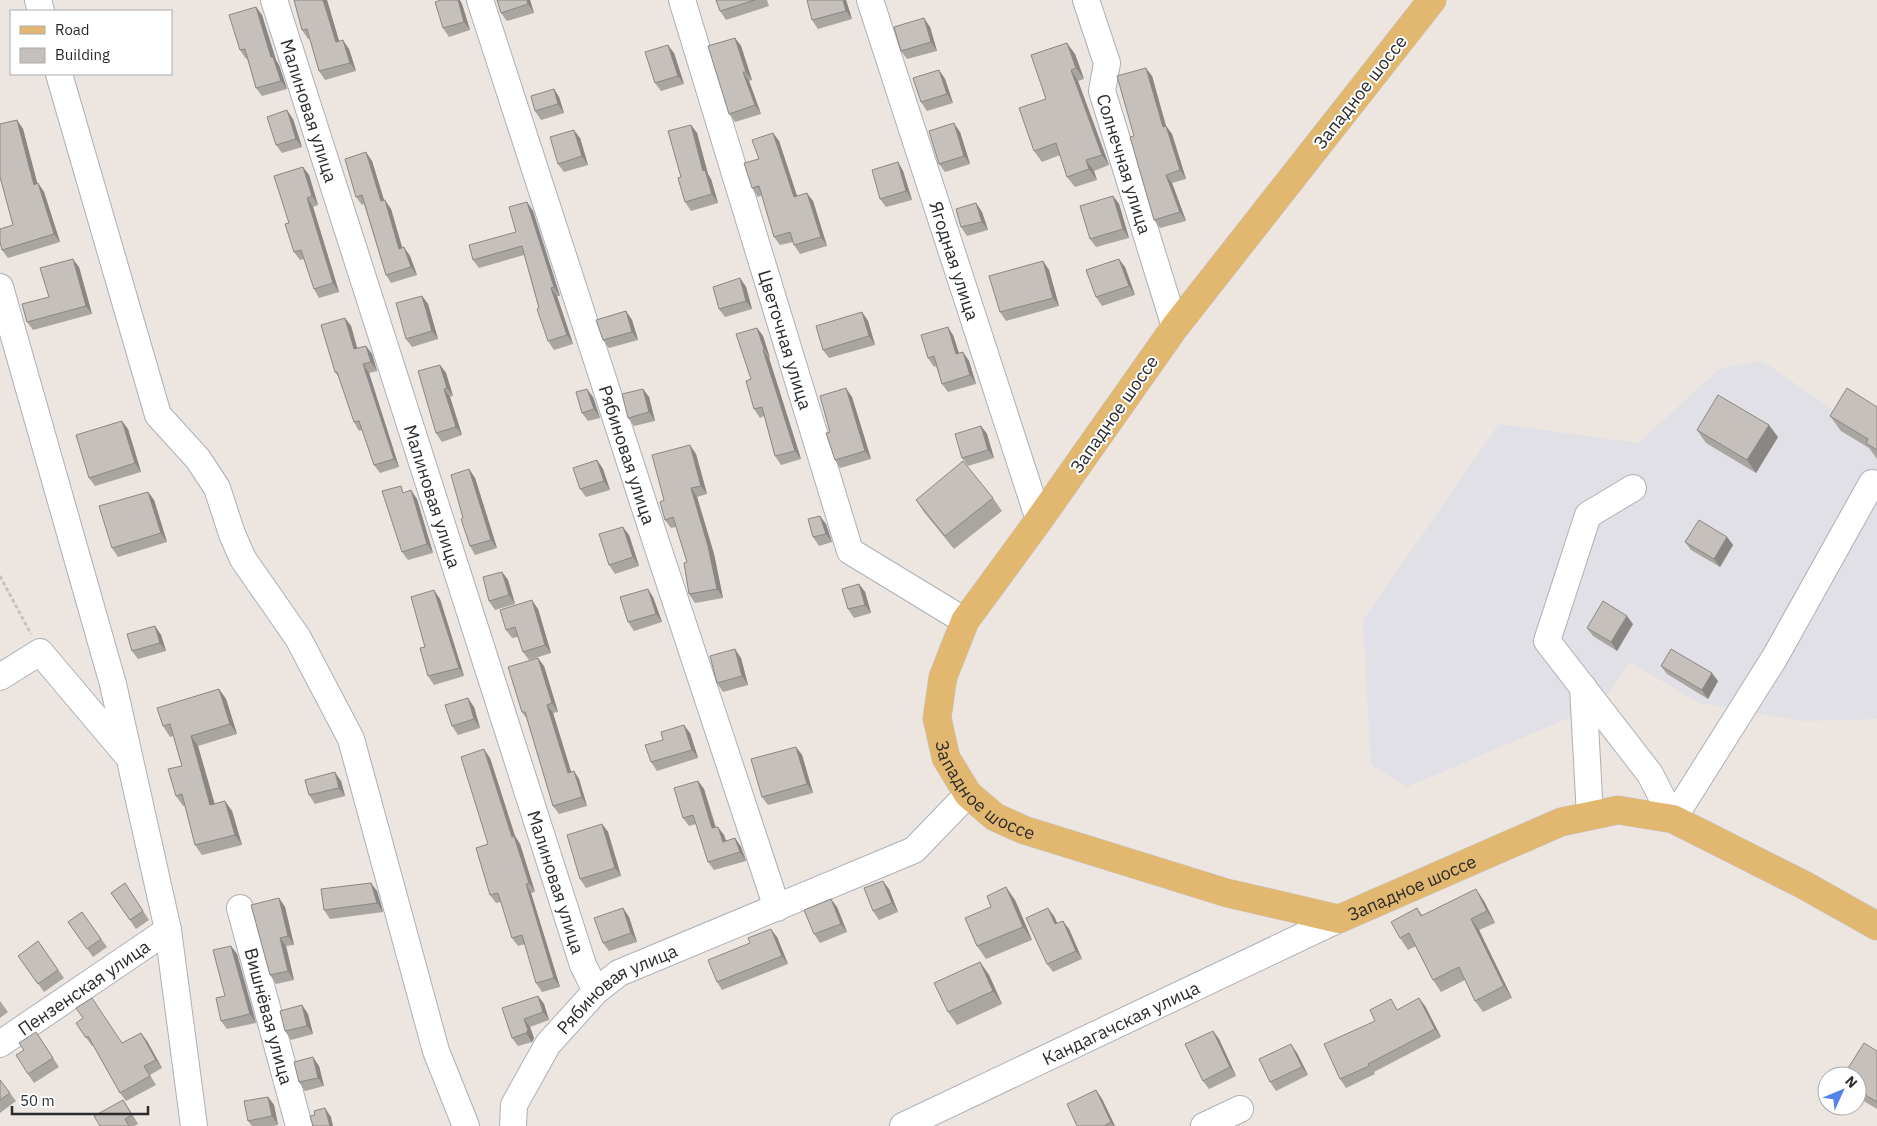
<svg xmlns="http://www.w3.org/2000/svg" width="1877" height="1126" viewBox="0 0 1877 1126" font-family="'IBM Plex Sans',sans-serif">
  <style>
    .industrial { fill: #e1e0e6 }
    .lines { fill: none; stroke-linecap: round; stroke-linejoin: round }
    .minor-casing { stroke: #adb0b7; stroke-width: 28 }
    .major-casing { stroke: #c4c4c4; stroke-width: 29 }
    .path { stroke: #c4c4c4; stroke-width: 3; stroke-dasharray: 4 2.5; stroke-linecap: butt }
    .minor { stroke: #fff; stroke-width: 26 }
    .major { stroke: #e2b870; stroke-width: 28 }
    .wall { fill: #a9a5a1 }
    .shaded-wall { fill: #8a8683 }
    .building { fill: #c5c0bb; stroke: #8a8683 }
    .labels { text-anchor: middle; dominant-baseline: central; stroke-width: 4; stroke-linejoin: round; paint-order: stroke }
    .street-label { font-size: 18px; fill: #2c2c2c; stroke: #fff }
  </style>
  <rect width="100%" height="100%" fill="#ece5e0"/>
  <path class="industrial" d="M1762,361L1848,420L1877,416V719L1804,721L1700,703L1629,662L1601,704L1407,787L1371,764L1363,620L1499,424L1638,443L1721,368Z"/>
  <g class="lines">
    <defs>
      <g id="minor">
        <path d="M38,0L41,11"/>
        <path id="s1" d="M274,0L583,965L596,991"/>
        <path id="s2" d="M480,0L656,542L777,908"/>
        <path id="s3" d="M682,0L850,551L965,621"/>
        <path id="s4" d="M870,0L1039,520"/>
        <path id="s5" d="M1086,0L1107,63L1102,91L1175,327"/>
        <path d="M59,74L158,415L198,459L217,488L232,534L243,559L298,638L351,739L436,1051L466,1126"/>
        <path d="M0,287L113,684L168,930L194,1126"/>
        <path d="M1633,488L1588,515L1547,641L1650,774L1673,819"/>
        <path d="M0,677L40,652L127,755"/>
        <path d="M1583,687L1590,816"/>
        <path d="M1673,819L1775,657L1872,483"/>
        <path id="s6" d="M240,908L299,1126"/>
        <path id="s7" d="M0,1044L168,930"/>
        <path id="s8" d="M513,1126L514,1105L548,1044L596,991L619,973L914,850L968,794"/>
        <path id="s9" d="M903,1126L1339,919"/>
        <path d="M1204,1126L1240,1109"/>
      </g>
      <g id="major">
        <path id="s10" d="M1432,0L1175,327L1039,520L965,621L943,677L937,718L946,758L968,794L995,817L1024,830L1227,893L1339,919L1561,822L1618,810L1673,819L1804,885L1877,926"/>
      </g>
    </defs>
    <use href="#minor" class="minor-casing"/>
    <use href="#major" class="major-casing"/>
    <path class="path" d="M0,576L31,634"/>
    <use href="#minor" class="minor"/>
    <use href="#major" class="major"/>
  </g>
  <path class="wall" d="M294,0H327L339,41L349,49L356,71L325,80L319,71L310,38L308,39L302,30Z
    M497,0H530L534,13L507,21L501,13Z
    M716,0H767L769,6L726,20L720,11Z
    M846,0L852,19L818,29L812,20Z
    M462,4L470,30L449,37L443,28Z
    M256,7L262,15L276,60L279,65L287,89L262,96L256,88L247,58L246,59L240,50Z
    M930,27L937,51L907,59L901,51Z
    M735,38L741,46L752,80L749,81L761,114L735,122L729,114Z
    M674,53L684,84L661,91L655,83Z
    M1075,54L1084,79L1078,81L1109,165L1094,171L1097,180L1075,187L1067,177L1060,155L1042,162L1034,151L1046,99Z
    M939,70L945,79L953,103L927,111L921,102Z
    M1152,76L1166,126L1172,134L1186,179L1172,183L1186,221L1160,228L1154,220L1134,136Z
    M554,89L559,97L564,113L541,120L535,111Z
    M293,119L302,147L282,153L276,145Z
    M17,120L23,129L37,184L38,183L44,192L60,242L8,258L2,250L13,225Z
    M691,125L697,133L708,174L711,179L718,203L691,211L685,202L681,177Z
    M960,132L970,164L945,172L939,164Z
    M773,133L779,141L797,196L813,201L827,246L800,254L794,245L793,242L780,245L774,237L762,195L758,197L752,188L759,159Z
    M580,138L588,165L564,172L558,164Z
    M372,161L384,200L391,209L402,248L410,256L417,275L391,283L386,275L364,204L362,205L356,197Z
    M898,162L903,171L912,200L886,207L880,199Z
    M303,167L309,175L318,205L313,207L339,292L319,298L314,289L304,259L300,260L294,252L289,223Z
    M1113,196L1119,204L1129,238L1096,247L1090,239Z
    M527,202L533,211L560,296H557L573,344L554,350L548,341L524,255L479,268L473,260L516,232Z
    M976,203L982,212L988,230L967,236L961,227Z
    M1043,261L1049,270L1059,306L1006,321L1000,312Z
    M79,267L92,314L33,330L27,322L49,297Z
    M1125,267L1135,295L1102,306L1096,297Z
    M740,278L746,287L752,309L725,317L719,309Z
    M422,296L428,304L438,339L412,347L406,339Z
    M626,311L632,320L638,340L609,348L603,340Z
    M862,312L868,321L875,345L829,358L823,350Z
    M345,318L351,326L357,348L366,346L372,354L377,371L369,373L399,467L380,473L374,465L362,430L359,431L354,422L340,379L335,372Z
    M757,328L763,336L770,358H769L801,459L781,465L775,456L764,416L760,418L754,409L751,379Z
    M953,335L959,353L969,361L976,384L948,392L942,384L936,366L934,367L928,358Z
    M440,365L446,373L453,396L450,397L462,435L442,442L436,433Z
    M643,389L649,397L655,421L634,426L628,418Z
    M593,397L600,418L588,421L582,413Z
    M852,397L871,459L840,468L835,460L830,432Z
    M1877,407V459L1869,448L1841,431L1830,416Z
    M981,426L987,434L994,458L968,466L962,458Z
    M128,429L141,472L95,486L89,478Z
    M1697,430L1778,437L1756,473L1706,443Z
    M696,454L707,494L697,497L714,554L723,598L695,603L689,594L687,562L676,527L671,528L665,520L664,500Z
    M597,460L603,469L610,490L586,497L580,489Z
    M469,469L475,478L497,548L475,555L470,546L463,518Z
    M148,492L154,500L167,542L118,557L112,548Z
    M405,492L417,499L433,553L408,560L402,552Z
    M993,498L1002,511L954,549L924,512L916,500Z
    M826,524L832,542L819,546L813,537Z
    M629,535L639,566L615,574L609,565Z
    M1727,537L1733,545L1720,567L1691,550L1685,542Z
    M502,572L508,580L515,604L495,610L489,601Z
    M859,584L865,592L871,613L854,618L848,609Z
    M653,597L662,622L634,631L628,622Z
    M440,599L464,676L434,685L428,676L425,647Z
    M538,609L551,653L529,660L523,652L518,637L512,638L506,630Z
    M1633,624L1617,651L1593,636L1587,628Z
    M155,626L161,635L166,651L138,659L132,651Z
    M741,658L748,685L723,692L717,683Z
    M544,666L558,712L553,713L571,772L574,771L579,779L587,806L559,814L553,806L527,719L522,712Z
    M1661,666L1718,681L1708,699L1667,674Z
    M219,689L226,699L237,734L198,746L214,804L225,801L232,811L242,845L202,855L195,845L185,806H183L176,796L182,766L173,736L170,737L163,726Z
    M474,707L480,728L458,735L452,726Z
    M690,733L698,758L657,771L651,762L663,740Z
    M796,747L802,755L813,793L768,805L762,797Z
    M490,758L515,836L520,844L535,892L531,893L560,987L542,992L536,983L525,944L518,946L512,938L501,902L496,903L490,895L488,844Z
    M341,781L345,796L315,804L309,795Z
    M698,781L704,789L716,827L724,835L726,841L735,838L741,847L746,861L714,870L708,862L696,824L689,826L683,818Z
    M602,824L608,832L621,876L586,888L580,879Z
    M125,883L149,920L136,929L111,893Z
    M889,889L898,912L879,920L873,911Z
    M377,891L383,912L330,919L324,910Z
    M279,898L285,907L294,945L286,946L294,980L276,984L270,975Z
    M1015,900L1032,940L986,959L977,946Z
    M1484,901L1495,923L1479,930L1512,998L1483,1012L1475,1001L1465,980L1441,992L1433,980L1416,946L1408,950L1400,938L1417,908L1422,915Z
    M837,907L847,932L820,943L814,934Z
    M623,908L629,917L637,942L609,951L603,943Z
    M82,912L107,947L93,957L68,922Z
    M1054,916L1057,923L1069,929L1082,959L1053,972L1047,964Z
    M777,937L788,964L722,990L717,982Z
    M38,941L64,978L44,992L18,956Z
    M231,946L237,954L256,1023L227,1029L221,1021L225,996Z
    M980,962L989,975L1002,1004L957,1025L948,1012Z
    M538,996L544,1004L549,1020L530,1027L534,1038L532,1042L518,1046L512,1038Z
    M0,1001L8,1012L0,1018Z
    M302,1005L308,1014L313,1034L291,1040L285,1031Z
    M1425,1006L1441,1037L1374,1072L1375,1074L1346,1088L1340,1079L1375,1021L1398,1009Z
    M76,1023L122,1043L147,1041L162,1068L150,1075L156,1085L126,1101L120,1093L93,1045L92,1046Z
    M1213,1031L1219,1039L1236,1076L1209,1089L1203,1081Z
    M36,1032L59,1067L34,1083L28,1074L24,1050Z
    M1877,1051V1109L1857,1097V1076Z
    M1297,1053L1308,1075L1276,1091L1270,1082Z
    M319,1066L324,1086L305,1091L299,1082Z
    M0,1080L16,1101L0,1113Z
    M1096,1090L1102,1099L1115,1126H1077Z
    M268,1097L274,1105L278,1125L272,1126H252L248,1121Z
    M123,1100L138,1124L134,1126H100Z"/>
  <path class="shaded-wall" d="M323,0H327L342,51L336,42Z
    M458,0H460L462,4L470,30L464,22Z
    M527,0H530L534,13L528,4Z
    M843,0H846L852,19L846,11Z
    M256,7L262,15L276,60L279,65L287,89L281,81L271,57Z
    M924,18L930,27L937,51L931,42Z
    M735,38L741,46L752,80L746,72Z
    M343,40L349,49L356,71L350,63Z
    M1067,43L1075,54L1084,79L1076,68Z
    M668,45L674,53L684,84L678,76Z
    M1146,68L1152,76L1166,126L1172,134L1186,179L1180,170L1163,127Z
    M939,70L945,79L953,103L947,94Z
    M1071,70L1078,81L1109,165L1102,155Z
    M743,72L749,81L761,114L755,105Z
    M554,89L559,97L564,113L558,104Z
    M287,110L293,119L302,147L296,139Z
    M17,120L23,129L40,193L34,185Z
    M954,123L960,132L970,164L964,156Z
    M691,125L697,133L708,174L711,179L718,203L712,194L703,171Z
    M574,130L580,138L588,165L582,156Z
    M773,133L779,141L800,205L794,197Z
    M366,152L372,161L387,210L381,201Z
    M1086,160L1094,171L1097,180L1089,169Z
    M898,162L903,171L912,200L906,191Z
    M303,167L309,175L318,205L312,196Z
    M1166,175L1172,183L1186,221L1180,212Z
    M38,183L44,192L60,242L54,234Z
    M807,193L813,201L827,246L821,237Z
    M1113,196L1119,204L1129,238L1123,229Z
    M307,198L313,207L339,292L333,283Z
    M385,200L391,209L405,257L399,249Z
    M527,202L533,211L560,296L554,287Z
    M976,203L982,212L988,230L982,222Z
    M404,247L410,256L417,275L411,267Z
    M73,259L79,267L92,314L86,306Z
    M1119,259L1125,267L1135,295L1129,286Z
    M1043,261L1049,270L1059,306L1053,298Z
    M740,278L746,287L752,309L746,301Z
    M551,288L557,296L573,344L567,335Z
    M422,296L428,304L438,339L432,331Z
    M626,311L632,320L638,340L632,332Z
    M862,312L868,321L875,345L869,336Z
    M345,318L351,326L360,358L354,349Z
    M948,327L953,335L962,363L956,354Z
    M757,328L763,336L770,358L764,349Z
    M366,346L372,354L377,371L371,362Z
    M763,350L769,358L801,459L795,451Z
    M963,352L969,361L976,384L970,375Z
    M363,364L369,373L399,467L394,459Z
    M440,365L446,373L453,396L447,388Z
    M846,388L852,397L871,459L865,451Z
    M444,389L450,397L462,435L456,427Z
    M587,389L593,397L600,418L594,409Z
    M643,389L649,397L655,421L649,412Z
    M122,421L128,429L141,472L135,463Z
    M1769,425L1778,437L1756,473L1747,460Z
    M981,426L987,434L994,458L988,450Z
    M690,445L696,454L707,494L701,486Z
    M597,460L603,469L610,490L604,481Z
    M469,469L475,478L497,548L491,540Z
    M691,488L697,497L714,554L723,598L717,589Z
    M411,490L417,499L433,553L427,544Z
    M148,492L154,500L167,542L161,533Z
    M820,516L826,524L832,542L826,534Z
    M623,527L629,535L639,566L633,557Z
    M1727,537L1733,545L1720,567L1714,559Z
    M502,572L508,580L515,604L509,595Z
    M859,584L865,592L871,613L865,605Z
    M648,589L653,597L662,622L656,614Z
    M434,590L440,599L464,676L459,668Z
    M532,600L538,609L551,653L545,645Z
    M1627,616L1633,624L1617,651L1611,642Z
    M155,626L161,635L166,651L160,643Z
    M735,649L741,658L748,685L742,676Z
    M538,658L544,666L558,712L552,703Z
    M1712,673L1718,681L1708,699L1702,690Z
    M219,689L226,699L237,734L230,724Z
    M468,698L474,707L480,728L474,719Z
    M547,705L553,713L574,781L568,773Z
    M684,725L690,733L698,758L692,750Z
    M191,736L198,746L218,815L210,805Z
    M796,747L802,755L813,793L807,784Z
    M484,749L490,758L515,836L520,844L535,892L529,883L512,837Z
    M574,771L579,779L587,806L582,797Z
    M335,772L341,781L345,796L339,788Z
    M698,781L704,789L718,837L712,828Z
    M225,801L232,811L242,845L235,835Z
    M602,824L608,832L621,876L615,868Z
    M718,827L724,835L729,851L723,842Z
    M735,838L741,847L746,861L740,852Z
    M883,881L889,889L898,912L892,903Z
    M371,883L377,891L383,912L377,903Z
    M526,884L531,893L560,987L554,978Z
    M1006,887L1015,900L1032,940L1023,927Z
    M1476,889L1484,901L1495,923L1487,911Z
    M279,898L285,907L294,945L288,936Z
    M831,899L837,907L847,932L841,924Z
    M623,908L629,917L637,942L631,933Z
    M1048,908L1054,916L1061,932L1055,924Z
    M1471,919L1479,930L1512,998L1504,986Z
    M1063,921L1069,929L1082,959L1076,951Z
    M771,929L777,937L788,964L782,956Z
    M280,938L286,946L294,980L288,971Z
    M231,946L237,954L256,1023L250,1014Z
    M980,962L989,975L1002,1004L993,991Z
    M538,996L544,1004L549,1020L543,1012Z
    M1419,998L1425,1006L1441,1037L1435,1029Z
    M302,1005L308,1014L313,1034L307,1026Z
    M524,1019L530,1027L534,1038L532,1042L526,1033Z
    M1213,1031L1219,1039L1236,1076L1230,1067Z
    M141,1033L147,1041L162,1068L156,1060Z
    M1291,1044L1297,1053L1308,1075L1302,1067Z
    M313,1057L319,1066L324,1086L318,1078Z
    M1096,1090L1102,1099L1115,1126H1114L1111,1122Z
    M268,1097L274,1105L278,1125L272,1116Z
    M123,1100L129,1109L138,1124L132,1115Z
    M325,1108L331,1117L333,1126H330Z"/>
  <path class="building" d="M294,0H323L336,42L343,40L350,63L319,71L307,29L302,30Z
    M441,0H458L464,22L443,28L435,2Z
    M497,0H527L528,4L501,13Z
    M716,0H755L720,11Z
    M807,0H843L846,11L812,20Z
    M256,7L271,57H273L281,81L256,88L245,49L240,50L229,15Z
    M924,18L931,42L901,51L894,27Z
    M735,38L746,72H743L755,105L729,114L708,46Z
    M1067,43L1076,68L1071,70L1102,155L1086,160L1089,169L1067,177L1056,143L1034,151L1019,108L1046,99L1031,55Z
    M668,45L678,76L655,83L645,52Z
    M1146,68L1163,127L1166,126L1180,170L1166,175L1180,212L1154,220L1130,137L1134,136L1117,76Z
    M939,70L947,94L921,102L913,78Z
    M554,89L558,104L535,111L531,96Z
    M287,110L296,139L276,145L267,117Z
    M17,120L34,185L38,183L54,234L2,250L0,242V229L13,225L0,177V124Z
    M954,123L964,156L939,164L929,131Z
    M691,125L703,171L705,170L712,194L685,202L678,178L681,177L668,131Z
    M574,130L582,156L558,164L550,137Z
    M773,133L794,197L807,193L821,237L794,245L790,232L774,237L759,186L752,188L744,163L759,159L752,140Z
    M366,152L381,201L385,200L399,249L404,247L411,267L386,275L362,195L356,197L345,159Z
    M898,162L906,191L880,199L872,170Z
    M303,167L312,196L307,198L333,283L314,289L301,250L294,252L285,224L289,223L274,176Z
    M1113,196L1123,229L1090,239L1080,206Z
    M527,202L554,287L551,288L567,335L548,341L537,309L539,308L522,246L473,260L469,245L516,232L509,207Z
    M976,203L982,222L961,227L956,209Z
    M73,259L86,306L27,322L22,304L49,297L40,268Z
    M1119,259L1129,286L1096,297L1086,270Z
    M1043,261L1053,298L1000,312L989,276Z
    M740,278L746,301L719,309L713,287Z
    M422,296L432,331L406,339L396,303Z
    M626,311L632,332L603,340L596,320Z
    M862,312L869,336L823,350L816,326Z
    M345,318L354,349L366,346L371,362L363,364L394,459L374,465L359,421L354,422L337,372H335L321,325Z
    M948,327L956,354L963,352L970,375L942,384L934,356L928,358L921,335Z
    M757,328L764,349L763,350L795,451L775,456L762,407L754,409L746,381L751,379L736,334Z
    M440,365L447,388L444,389L456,427L436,433L418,371Z
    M846,388L865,451L835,460L826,433L830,432L820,396Z
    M1847,388L1877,407V450L1866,443L1868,439L1830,416Z
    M587,389L594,409L582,413L576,392Z
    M643,389L649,412L628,418L622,394Z
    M1718,395L1769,425L1747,460L1697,430Z
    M122,421L135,463L89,478L76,435Z
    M981,426L988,450L962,458L955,434Z
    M690,445L701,486L691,488L708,546L717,589L689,594L684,563L687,562L673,517L665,520L660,502L664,500L652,455Z
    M597,460L604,481L580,489L573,468Z
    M963,461L993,498L945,536L916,500Z
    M469,469L491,540L470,546L461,519L463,518L451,475Z
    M401,486L403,493L411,490L427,544L402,552L382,491Z
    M148,492L161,533L112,548L99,506Z
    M820,516L826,534L813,537L808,519Z
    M1699,520L1727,537L1714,559L1685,542Z
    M623,527L633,557L609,565L599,534Z
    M502,572L509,595L489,601L483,577Z
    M859,584L865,605L848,609L842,589Z
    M648,589L656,614L628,622L620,597Z
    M434,590L459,668L428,676L420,648L425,647L411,597Z
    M532,600L545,645L523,652L515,627L506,630L500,610Z
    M1603,601L1627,616L1611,642L1587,628Z
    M155,626L160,643L132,651L127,634Z
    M735,649L742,676L717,683L710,656Z
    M1671,649L1712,673L1702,690L1661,666Z
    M538,658L552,703L547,705L568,773L574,771L582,797L553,806L525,712H522L508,667Z
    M219,689L230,724L191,736L210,805L225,801L235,835L195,845L182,794L176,796L168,769L182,766L170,724L163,726L157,708Z
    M468,698L474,719L452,726L445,705Z
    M684,725L692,750L651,762L645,745L663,740L661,732Z
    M796,747L807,784L762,797L751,759Z
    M484,749L512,837L514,836L529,883L526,884L554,978L536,983L522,935L512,938L498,893L490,895L476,848L488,844L461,757Z
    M335,772L339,788L309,795L305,780Z
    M698,781L712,828L718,827L723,842L735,838L740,852L708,862L693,815L683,818L674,788Z
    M602,824L615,868L580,879L567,835Z
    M883,881L892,903L873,911L864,888Z
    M125,883L143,911L130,920L111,893Z
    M371,883L377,903L324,910L321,889Z
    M1006,887L1023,927L977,946L965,918L991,907L987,896Z
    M1476,889L1487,911L1471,919L1504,986L1475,1001L1459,967L1433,980L1409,933L1400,938L1391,922L1417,908L1421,916Z
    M279,898L288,936L280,938L288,971L270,975L251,905Z
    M831,899L841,924L814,934L804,910Z
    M623,908L631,933L603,943L594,918Z
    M1048,908L1055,924L1063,921L1076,951L1047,964L1026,918Z
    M82,912L101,939L87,949L68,922Z
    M771,929L782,956L717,982L708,960L750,943L748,938Z
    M38,941L58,970L38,984L18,956Z
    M231,946L250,1014L221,1021L216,998L225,996L213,950Z
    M980,962L993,991L948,1012L934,983Z
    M538,996L543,1012L524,1019L528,1030L526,1033L512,1038L502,1008Z
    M92,998L122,1043L141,1033L156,1060L144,1066L150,1076L120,1093L88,1036L86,1038L76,1023L83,1018L76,1008Z
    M1419,998L1435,1029L1368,1064L1369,1066L1340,1079L1324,1044L1375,1021L1370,1010L1391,999L1397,1010Z
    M302,1005L307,1026L285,1031L280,1011Z
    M1213,1031L1230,1067L1203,1081L1185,1044Z
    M36,1032L53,1058L28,1074L16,1055L24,1050L19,1043Z
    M1864,1043L1877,1051V1102L1857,1090V1076H1843Z
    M1291,1044L1302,1067L1270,1082L1259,1059Z
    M313,1057L318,1078L299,1082L294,1062Z
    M0,1080L10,1093L0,1100Z
    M1096,1090L1111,1122L1104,1126H1077L1067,1104Z
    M268,1097L272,1116L248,1121L244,1101Z
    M123,1100L132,1115L125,1119L129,1126H100L94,1116Z
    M325,1108L330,1126H313L310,1116L315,1115L314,1111Z"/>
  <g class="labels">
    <g class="street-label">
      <text transform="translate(1360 92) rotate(-52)">Западное шоссе</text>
      <text stroke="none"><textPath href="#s1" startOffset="116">Малиновая улица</textPath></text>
      <text stroke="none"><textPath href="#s5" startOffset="171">Солнечная улица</textPath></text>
      <text stroke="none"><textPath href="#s4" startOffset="274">Ягодная улица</textPath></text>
      <text stroke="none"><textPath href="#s3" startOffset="355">Цветочная улица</textPath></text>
      <text transform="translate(1114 414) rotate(-55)">Западное шоссе</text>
      <text stroke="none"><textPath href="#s2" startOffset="478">Рябиновая улица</textPath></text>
      <text stroke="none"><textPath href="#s1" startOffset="521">Малиновая улица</textPath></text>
      <text stroke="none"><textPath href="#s10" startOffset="971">Западное шоссе</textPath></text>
      <text stroke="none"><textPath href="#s1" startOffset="926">Малиновая улица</textPath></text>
      <text stroke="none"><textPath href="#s10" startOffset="1436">Западное шоссе</textPath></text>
      <text stroke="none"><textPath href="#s7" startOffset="101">Пензенская улица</textPath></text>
      <text stroke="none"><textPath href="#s8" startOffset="181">Рябиновая улица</textPath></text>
      <text stroke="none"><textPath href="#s6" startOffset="112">Вишнёвая улица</textPath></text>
      <text stroke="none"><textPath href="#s9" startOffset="241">Кандагачская улица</textPath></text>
    </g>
  </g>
  <rect x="10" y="10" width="162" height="65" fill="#ffffff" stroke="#ababab"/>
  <rect x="20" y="26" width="25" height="8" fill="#e2b870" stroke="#ababab"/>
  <text x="55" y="35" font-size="15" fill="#2c2c2c">Road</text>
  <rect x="20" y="48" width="25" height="15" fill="#c5c0bb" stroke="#ababab"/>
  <text x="55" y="60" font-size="15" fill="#2c2c2c">Building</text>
  <g transform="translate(1842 1091) rotate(46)"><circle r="24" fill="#ffffff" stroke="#ababab"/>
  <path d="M0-4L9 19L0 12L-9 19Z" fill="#5383e6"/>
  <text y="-8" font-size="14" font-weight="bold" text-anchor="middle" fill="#2c2c2c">N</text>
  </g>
  <path d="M12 1106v8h136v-8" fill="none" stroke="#2c2c2c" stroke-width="2.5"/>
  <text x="20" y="1106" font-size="15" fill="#2c2c2c" stroke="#ffffff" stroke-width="4" paint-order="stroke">50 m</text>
</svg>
